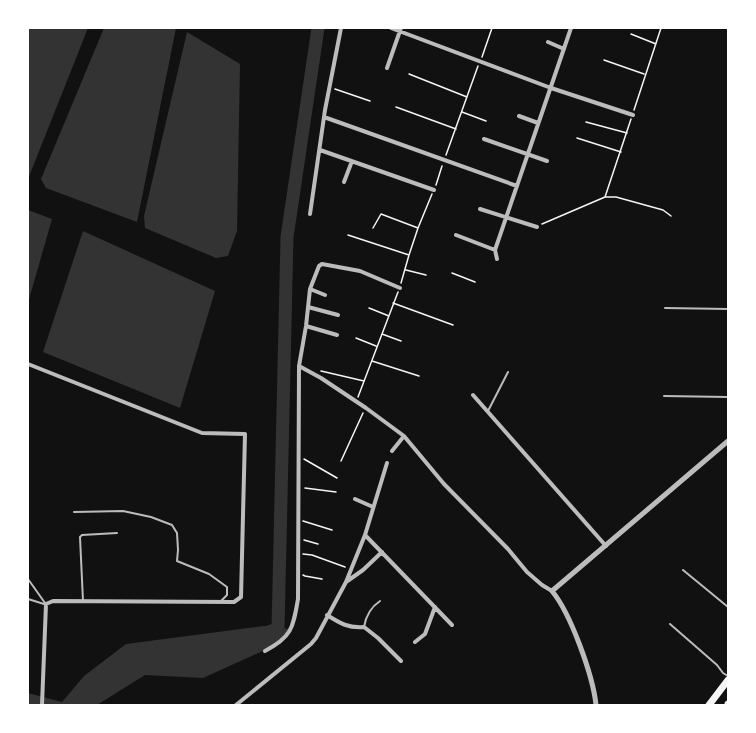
<svg xmlns="http://www.w3.org/2000/svg" width="756" height="733" viewBox="0 0 756 733" font-family="Mulish,sans-serif">
  <style>
    .water { fill: #333 }
    .lines { fill: none; stroke-linecap: round; stroke-linejoin: round }
    .river { stroke: #333; stroke-width: 13 }
    .path { stroke: #f5f5f5; stroke-width: 1.5 }
    .service { stroke: #bcbcbc; stroke-width: 2 }
    .minor { stroke: #bcbcbc; stroke-width: 4 }
    .tertiary { stroke: #bcbcbc; stroke-width: 5 }
    .trunk { stroke: #f5f5f5; stroke-width: 7 }
  </style>
  <rect width="100%" height="100%" fill="#111"/>
  <path class="water" d="M28,28H88L28,179Z
    M104,28H176L137,222L46,188L41,179Z
    M187,32L240,64L237,231L228,256L216,258L145,228L144,216Z
    M28,210L52,219L28,303Z
    M83,231L215,291L180,408L43,352Z
    M263,626L290,629L278,644L203,678L145,675L97,705H28V693L62,702L84,676L126,644Z"/>
  <g class="lines">
    <path class="river" d="M262,634L278,629L287,237L318,28"/>
    <path class="path" d="M631,34L656,44
      M482,57L492,28
      M604,60L644,74
      M409,74L467,97
      M335,89L370,101
      M396,107L456,129
      M634,110L661,28
      M462,112L486,121
      M586,122L627,133
      M577,138L621,152
      M446,155L478,66
      M436,185L442,166
      M605,197L631,119
      M542,224L605,197H616L663,210L671,216
      M373,228L381,214L418,228
      M348,235L409,255
      M406,270L426,275
      M452,273L475,282
      M401,283L409,255L418,228L432,194
      M393,303L453,325
      M369,308L389,316
      M382,334L401,341
      M356,338L376,346
      M372,361L419,376
      M321,371L364,381
      M358,397L398,292
      M304,459L337,478
      M341,461L363,413
      M305,488L336,492
      M303,521L332,530
      M304,540L318,544
      M303,554L312,555L345,567
      M303,575L305,576L322,579"/>
    <path class="service" d="M665,308L728,309
      M664,396L728,397
      M488,411L508,372
      M74,512L123,511L151,517L172,525L177,533L178,550L177,561L209,574L227,587V595L220,602
      M683,570L728,607
      M28,579L45,603
      M28,599L44,604
      M83,601L80,537L82,535L117,533
      M670,624L717,665L723,673L728,676
      M364,627C366,615 371,607 380,601"/>
    <path class="minor" d="M391,28L551,88L633,115
      M548,42L564,49
      M387,68L401,28
      M519,116L538,123
      M324,117L517,186
      M484,139L547,161
      M320,150L434,190
      M344,182L352,161
      M480,209L537,227
      M310,214L325,110L341,28
      M456,235L495,250
      M497,259L495,250L571,28
      M400,288L360,271L322,264L319,266L310,289L306,326L299,366L321,378L366,408L404,436L444,484L508,549L527,572L542,585L552,591
      M310,289L325,295
      M308,307L338,315
      M306,326L337,335
      M28,364L202,433L245,434L241,597L234,602L53,601L46,604L42,705
      M473,395L606,546
      M392,451L404,436
      M355,499L373,507
      M365,535L452,625
      M346,582L363,570L382,552
      M327,615C341,624 348,628 364,627L378,638L401,661
      M415,642L425,634L435,607
      M265,651C292,637 293,628 298,599L299,366
      M236,705L311,644L316,638L346,582L365,535L387,463"/>
    <path class="tertiary" d="M596,705C593,676 571,614 552,591L728,441"/>
    <path class="trunk" d="M709,705L728,680
      M728,705V704"/>
  </g>
  <rect width="756" height="733" fill="none" stroke="#ffffff" stroke-width="58"/>
</svg>
